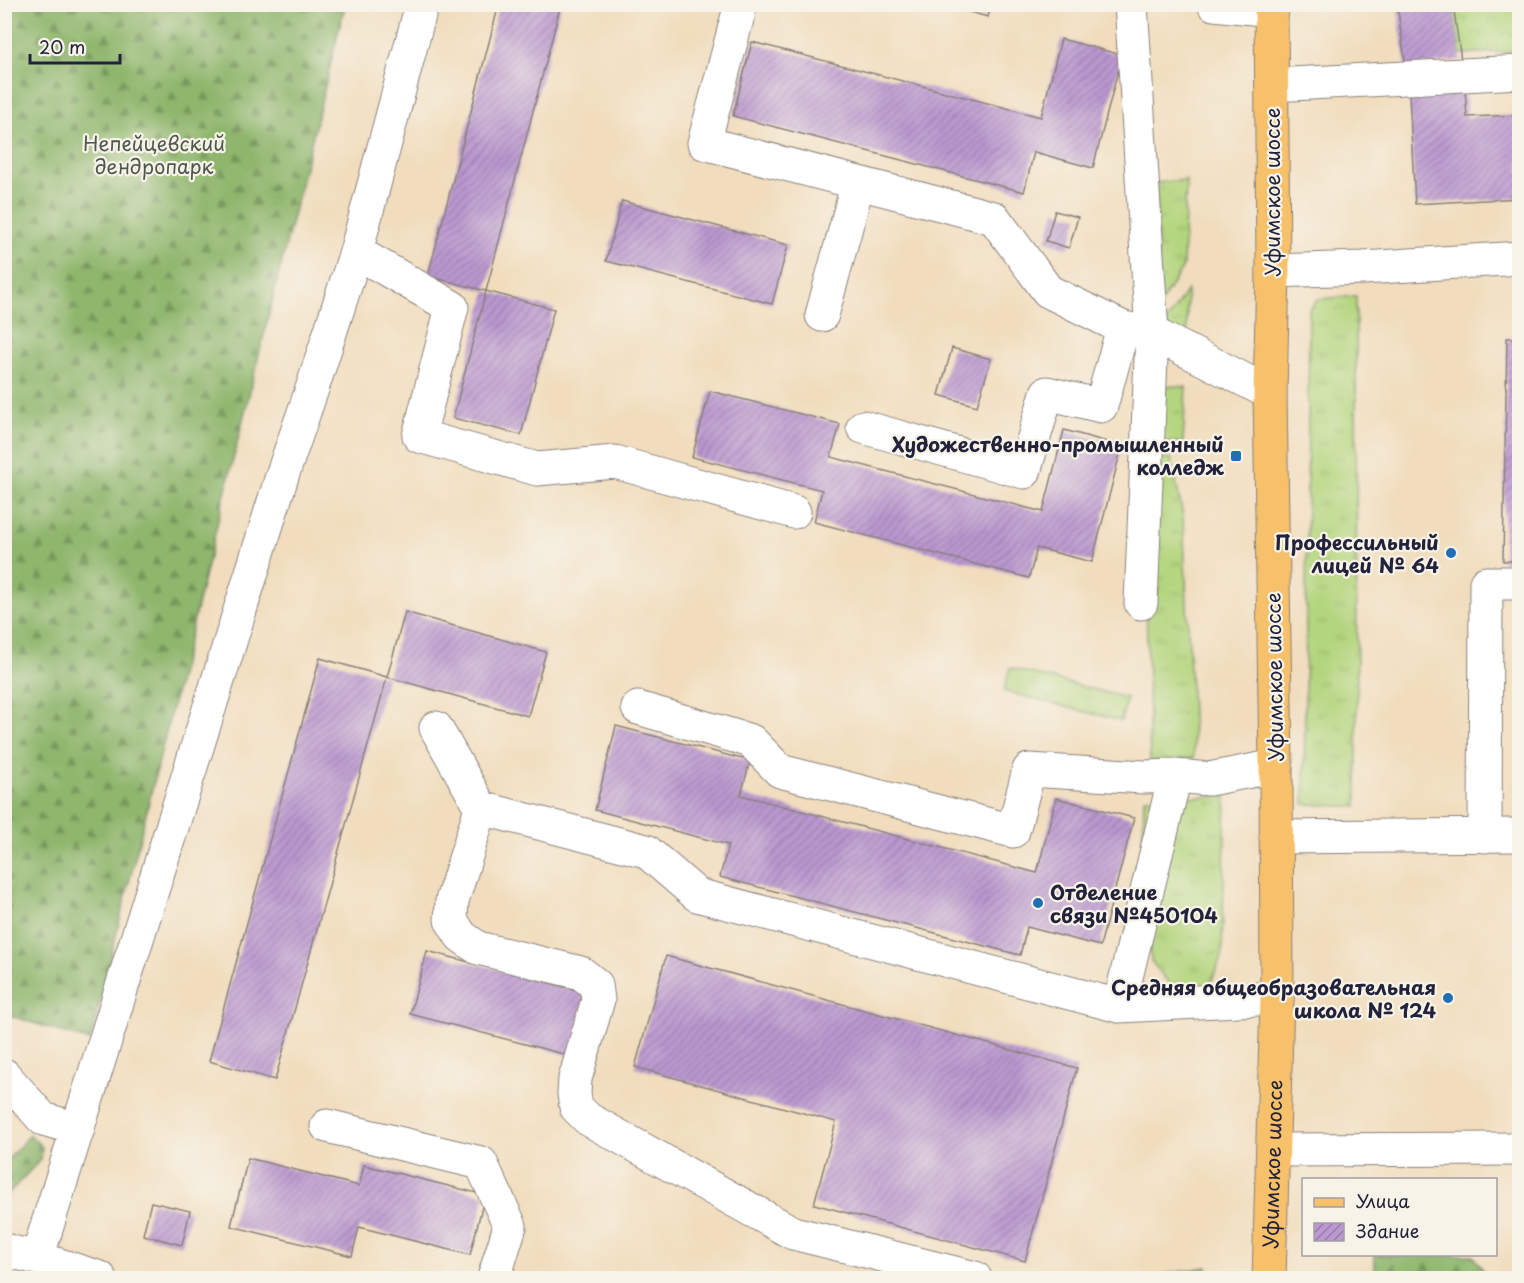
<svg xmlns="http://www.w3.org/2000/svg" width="1524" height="1283" viewBox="0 0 1524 1283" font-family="'Playpen Sans',sans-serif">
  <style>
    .grass { fill: url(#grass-tufts); stroke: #6a7c5c; stroke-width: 1.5 }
    .forest { fill: url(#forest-firs); stroke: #586c54; stroke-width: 1.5 }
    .park { fill: url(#park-crowns); stroke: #6a7c5c; stroke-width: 1.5 }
    .building { fill: url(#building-hatch) }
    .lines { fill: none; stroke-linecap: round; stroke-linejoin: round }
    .minor-casing { stroke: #8a807c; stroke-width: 35 }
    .major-casing { stroke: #8a807c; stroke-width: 35 }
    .minor { stroke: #fff; stroke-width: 33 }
    .major { stroke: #f7c06b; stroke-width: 33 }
    .poi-dot { fill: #1f6fb2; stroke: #f7f3e8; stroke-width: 2 }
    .labels { text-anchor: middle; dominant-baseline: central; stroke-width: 4.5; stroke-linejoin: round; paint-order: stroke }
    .park-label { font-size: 20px; fill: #4e584f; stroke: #f7f3e8 }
    .street-label { font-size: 20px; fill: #22223b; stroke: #f7f3e8 }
    .poi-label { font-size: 20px; font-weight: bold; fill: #22223b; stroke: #f7f3e8; text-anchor: end }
  </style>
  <defs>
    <pattern id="grass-tufts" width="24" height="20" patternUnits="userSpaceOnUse" patternTransform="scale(1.5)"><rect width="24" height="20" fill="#b3d57d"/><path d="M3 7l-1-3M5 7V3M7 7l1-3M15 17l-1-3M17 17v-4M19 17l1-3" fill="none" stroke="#9ab76d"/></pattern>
    <pattern id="forest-firs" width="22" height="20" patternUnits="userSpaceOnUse" patternTransform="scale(1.5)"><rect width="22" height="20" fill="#8eb66c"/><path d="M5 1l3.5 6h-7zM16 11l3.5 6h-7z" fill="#74945a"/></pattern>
    <pattern id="park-crowns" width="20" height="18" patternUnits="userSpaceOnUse" patternTransform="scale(1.5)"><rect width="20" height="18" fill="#b3d57d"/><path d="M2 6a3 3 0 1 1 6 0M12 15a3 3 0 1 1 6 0" fill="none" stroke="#9ab76d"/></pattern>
    <pattern id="building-hatch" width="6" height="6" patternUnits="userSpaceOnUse" patternTransform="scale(1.5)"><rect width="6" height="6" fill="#bb98d0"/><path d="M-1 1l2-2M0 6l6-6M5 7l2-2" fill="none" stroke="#987caa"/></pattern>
  </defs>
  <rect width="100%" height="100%" fill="#f7f3e8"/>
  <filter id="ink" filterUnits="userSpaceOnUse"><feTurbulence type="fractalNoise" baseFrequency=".0167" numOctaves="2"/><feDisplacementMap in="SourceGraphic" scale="12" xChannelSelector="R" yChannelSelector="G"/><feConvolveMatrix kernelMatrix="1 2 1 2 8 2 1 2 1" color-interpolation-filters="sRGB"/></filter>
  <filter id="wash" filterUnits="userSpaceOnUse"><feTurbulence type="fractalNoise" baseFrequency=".008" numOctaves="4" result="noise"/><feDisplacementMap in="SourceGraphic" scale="24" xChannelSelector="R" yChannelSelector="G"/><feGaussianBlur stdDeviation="1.35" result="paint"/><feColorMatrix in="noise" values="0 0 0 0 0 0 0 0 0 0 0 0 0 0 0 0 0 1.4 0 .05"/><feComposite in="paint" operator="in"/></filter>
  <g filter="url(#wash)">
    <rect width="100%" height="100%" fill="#f1ddbd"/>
    <path class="grass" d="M1186,180L1183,267L1160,304L1156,183Z
      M1187,290V343L1161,330Z
      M1356,296L1357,807L1304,804L1309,310L1318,299Z
      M1157,385L1186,387L1183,443L1153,441Z
      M1153,458H1171L1183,516L1194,758L1150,762L1146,603Z
      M1010,668L1127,698L1121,721L1004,691Z
      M1226,796L1222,955L1208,990L1172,987L1151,961L1142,880L1144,798Z"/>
    <path class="forest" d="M5,5H345L90,1041L5,1014Z
      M30,1135L42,1147L41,1159L5,1197V1162Z
      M1375,1255H1472L1489,1278H1375Z
      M1207,1267L1208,1278H1151L1152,1277Z"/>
    <path class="park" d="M1453,5H1519V51L1460,54Z"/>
    <g id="blocks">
      <path class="building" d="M499,4H561L486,291L554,309L521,435L453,418L486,291L428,276Z
        M1397,4H1453L1461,60L1406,68Z
        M944,5H991L988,17Z
        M1061,39L1122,55L1093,168L1034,152L1024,192L733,116L752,42L1041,117Z
        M1465,90L1467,117L1520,115V198L1415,204L1409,93Z
        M622,201L788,245L772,304L606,261Z
        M1055,211L1078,217L1069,248L1046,241Z
        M1507,338H1520V561H1503Z
        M952,348L991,359L977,406L939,395Z
        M710,391L840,424L831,457L1043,512L1064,430L1122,446L1092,562L1037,548L1029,578L814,522L822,490L692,457Z
        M405,612L546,652L528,716L387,677L275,1080L209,1061L320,658L387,677Z
        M616,726L750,761L741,795L1037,873L1056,798L1134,818L1100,946L1027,927L1020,955L720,877L728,845L595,810Z
        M427,951L588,993L571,1056L410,1014Z
        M666,956L1077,1068L1025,1261L814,1204L836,1122L635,1067Z
        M248,1158L359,1186L364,1165L485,1195L470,1255L359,1227L352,1256L231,1226Z
        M151,1202L190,1211L182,1245L143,1235Z"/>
    </g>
  </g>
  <g filter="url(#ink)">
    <use href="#blocks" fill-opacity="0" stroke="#8a807c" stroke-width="1.5"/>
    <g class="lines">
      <defs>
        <path id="minor" d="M741,4L704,143L994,218L1048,291L1123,328L1152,333L1270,393
          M1131,4L1152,333L1141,603
          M1214,4L1272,10
          M1272,85L1520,72
          M356,252L452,307L419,436L537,469L615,462L794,512
          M1273,271L1363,268L1520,258
          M822,315L858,183
          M863,427L1024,472L1047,393L1101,406L1123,328
          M638,708L751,741L780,771L1013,831L1029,770L1144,777L1175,776
          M436,728L481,808L452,901L451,920L461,936L478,948L581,973L596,985L598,1000L575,1079L574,1094L576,1107L588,1119L793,1233L975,1278
          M481,808L646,851L697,895L1119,1006L1277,998
          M1485,836L1486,583H1520
          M1276,837L1520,835
          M1119,1006L1175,776L1209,779L1276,766
          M4,1075L43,1119L78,1129
          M327,1126L481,1163L510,1226L494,1278
          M1273,1150L1520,1149
          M4,1250L37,1258L100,1278
          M37,1258L283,473L312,389L356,252L422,4"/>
        <g id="major">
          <path id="s1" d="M1269,1278L1277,998L1276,766L1270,393L1273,271L1271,4"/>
        </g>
      </defs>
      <use href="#minor" class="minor-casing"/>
      <use href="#major" class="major-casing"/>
      <use href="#minor" class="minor"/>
      <use href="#major" class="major"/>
    </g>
  </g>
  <g class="poi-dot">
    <rect x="1230" y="450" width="12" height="12" rx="3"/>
    <circle cx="1451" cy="553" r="6"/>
    <circle cx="1038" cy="903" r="6"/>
    <circle cx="1448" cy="998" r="6"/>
  </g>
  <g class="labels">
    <g class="park-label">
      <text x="154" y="143">Непейцевский<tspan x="154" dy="23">дендропарк</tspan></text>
    </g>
    <g class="street-label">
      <text transform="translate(1272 192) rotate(-90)">Уфимское шоссе</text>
      <text transform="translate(1274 677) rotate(-91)">Уфимское шоссе</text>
      <text stroke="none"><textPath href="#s1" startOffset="114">Уфимское шоссе</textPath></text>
    </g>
    <g class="poi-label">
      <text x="1224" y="444">Художественно-промышленный<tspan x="1224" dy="23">колледж</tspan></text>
      <text x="1439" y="542">Профессильный<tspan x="1439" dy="23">лицей № 64</tspan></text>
      <text x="1050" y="892" text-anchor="start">Отделение<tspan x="1050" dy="23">связи №450104</tspan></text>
      <text x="1436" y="987">Средняя общеобразовательная<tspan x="1436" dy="23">школа № 124</tspan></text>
    </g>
  </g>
  <rect width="1524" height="1283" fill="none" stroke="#f7f3e8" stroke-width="24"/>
  <rect x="1302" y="1178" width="195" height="78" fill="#f7f3e8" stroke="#a29fa3" stroke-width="1.5"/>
  <rect x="1314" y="1198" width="30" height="9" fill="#f7c06b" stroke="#a29fa3" stroke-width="1.5"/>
  <text x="1356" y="1208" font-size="18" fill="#22223b">Улица</text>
  <rect x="1314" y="1223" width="30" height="18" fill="url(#building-hatch)" stroke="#a29fa3" stroke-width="1.5"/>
  <text x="1356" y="1238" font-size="18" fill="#22223b">Здание</text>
  <path d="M30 54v9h90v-9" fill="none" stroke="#22223b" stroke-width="3"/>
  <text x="39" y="54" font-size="18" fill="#22223b" stroke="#f7f3e8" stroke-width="4.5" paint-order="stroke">20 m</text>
</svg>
